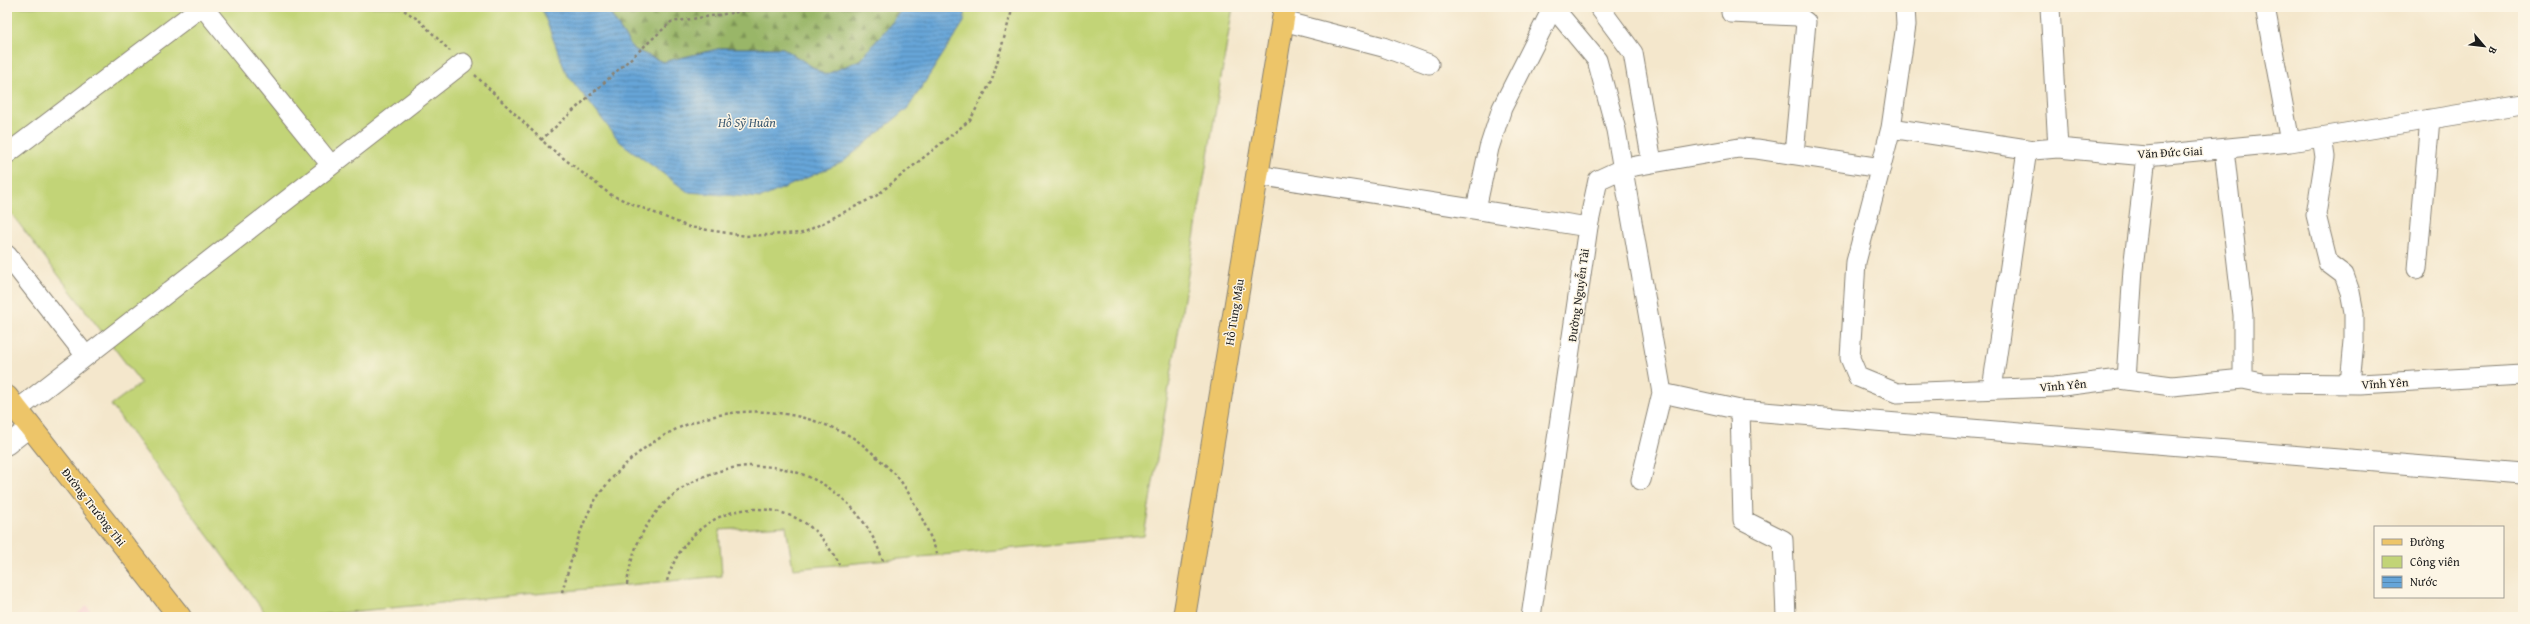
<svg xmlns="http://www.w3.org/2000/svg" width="2530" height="624" viewBox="0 0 2530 624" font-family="'Gentium Book Plus',serif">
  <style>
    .built { fill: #f7cfd2 }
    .green { fill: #c2d477; stroke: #6f784a }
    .forest { fill: url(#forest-firs); stroke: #5a6942 }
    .water { fill: url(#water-rules); stroke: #41607a }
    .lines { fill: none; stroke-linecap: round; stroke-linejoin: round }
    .minor-casing { stroke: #888274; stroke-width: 21 }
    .major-casing { stroke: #888274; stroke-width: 24 }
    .path { stroke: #888274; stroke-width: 2.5; stroke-dasharray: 3 3; stroke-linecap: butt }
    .minor { stroke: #fff; stroke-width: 19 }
    .major { stroke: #edc569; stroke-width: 22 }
    .labels { text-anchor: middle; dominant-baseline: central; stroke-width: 3; stroke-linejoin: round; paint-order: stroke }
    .street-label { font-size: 12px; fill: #1c1c1c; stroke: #fcf5e5 }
    .water-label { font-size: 13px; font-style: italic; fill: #3d5a71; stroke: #fcf5e5 }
  </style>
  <defs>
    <pattern id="forest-firs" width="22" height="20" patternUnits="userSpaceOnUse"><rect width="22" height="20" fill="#99b668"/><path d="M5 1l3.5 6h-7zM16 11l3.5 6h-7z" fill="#7c9355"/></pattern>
    <pattern id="water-rules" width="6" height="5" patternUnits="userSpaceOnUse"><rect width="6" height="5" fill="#66a5d8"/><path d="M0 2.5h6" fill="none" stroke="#5386ae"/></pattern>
  </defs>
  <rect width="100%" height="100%" fill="#fcf5e5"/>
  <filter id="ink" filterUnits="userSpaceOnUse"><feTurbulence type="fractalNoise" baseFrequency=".025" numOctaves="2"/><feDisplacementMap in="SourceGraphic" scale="8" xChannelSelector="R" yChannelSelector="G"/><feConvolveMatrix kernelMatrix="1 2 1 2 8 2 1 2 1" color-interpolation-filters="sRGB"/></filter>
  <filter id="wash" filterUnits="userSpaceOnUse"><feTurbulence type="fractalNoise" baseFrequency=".012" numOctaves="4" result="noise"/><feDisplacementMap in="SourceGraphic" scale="16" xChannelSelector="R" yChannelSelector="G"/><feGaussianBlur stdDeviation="0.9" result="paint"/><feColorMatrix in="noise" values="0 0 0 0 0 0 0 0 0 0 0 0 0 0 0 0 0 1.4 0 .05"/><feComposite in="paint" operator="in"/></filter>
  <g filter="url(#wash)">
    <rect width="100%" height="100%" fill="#f4e7cc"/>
    <path class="built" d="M87,606L95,617H73Z"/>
    <path class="green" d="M7,7H1233L1144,536L793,569L786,526L719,530L722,576L297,617H268L111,405L141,383L7,208Z"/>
    <path class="forest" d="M606,7H905L860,60L825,75L783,48H722L663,62L633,49Z"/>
    <path class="water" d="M541,7H606L633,49L663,62L722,48H783L825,75L860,60L905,7H966L964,22L908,108L843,162L761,198L688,192L620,142L566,73Z"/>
  </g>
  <g filter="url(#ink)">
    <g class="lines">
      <defs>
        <path id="minor" d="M203,7L331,165
          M1553,7L1597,60L1616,130L1662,393L1740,410L2523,474
          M1599,7L1633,53L1652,163
          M1905,7L1906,25L1891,128L2033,150L2058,148L2146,156L2290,142L2523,104
          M2050,7L2058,148
          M2265,7L2290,142
          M1731,13L1798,16L1806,22L1794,154
          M1283,21L1383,47L1429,64
          M1891,128L1856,262L1850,358L1858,377L1897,393L2055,387L2119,379L2172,386L2243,379L2262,383L2360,384L2523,375
          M2322,137L2325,157L2316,215L2328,263L2344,275L2350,292L2354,313V341L2350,384
          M2224,149L2243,315V379
          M7,154L201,7
          M1257,175L1588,227
          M1476,209L1489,148L1502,108L1553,7
          M7,255L86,356
          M2417,269L2430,119
          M2126,380L2133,269L2146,156
          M1992,389L2027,150
          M17,410L463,63
          M1740,410L1743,520L1783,540L1786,617
          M7,445L30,427
          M1641,480L1662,393
          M1531,617L1588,227L1598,180L1624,168L1739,148L1757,149L1881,168"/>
        <path id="major" d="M7,397L180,617
          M1184,617L1285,7"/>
      </defs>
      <use href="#minor" class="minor-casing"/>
      <use href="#major" class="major-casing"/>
      <path class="path" d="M399,7L419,20L450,51
        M475,75L549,147L611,195L689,227L746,236L803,233L876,196L970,120L992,80L1013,7
        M541,140L671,22L772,7
        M667,581C684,520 748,489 805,523C820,533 831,550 840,565
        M627,585C643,440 836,422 883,561
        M562,592C570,565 582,518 598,496C658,412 759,388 850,436C863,443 883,463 894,473C911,491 929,532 938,556"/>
      <use href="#minor" class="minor"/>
      <use href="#major" class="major"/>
    </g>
  </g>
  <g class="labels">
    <g class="street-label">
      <text transform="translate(2170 152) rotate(-3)">Văn Đức Giai</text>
      <text transform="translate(1578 295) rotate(-82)">Đường Nguyễn Tài</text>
      <text transform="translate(1234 312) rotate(-81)">Hồ Tùng Mậu</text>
      <text transform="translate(2385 383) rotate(-3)">Vĩnh Yên</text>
      <text transform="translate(2063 385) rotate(-5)">Vĩnh Yên</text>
      <text transform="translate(94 507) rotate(52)">Đường Trường Thi</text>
    </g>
    <g class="water-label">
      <text x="747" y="122">Hồ Sỹ Huân</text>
    </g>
  </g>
  <rect width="2530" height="624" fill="none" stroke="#fcf5e5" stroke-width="24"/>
  <rect x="2374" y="526" width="130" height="72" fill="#fcf5e5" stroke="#a29e95"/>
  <rect x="2382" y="539" width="20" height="6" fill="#edc569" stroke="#a29e95"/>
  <text x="2410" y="546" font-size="12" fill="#1c1c1c">Đường</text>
  <rect x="2382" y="556" width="20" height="12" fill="#c2d477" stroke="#a29e95"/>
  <text x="2410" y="566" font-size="12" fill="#1c1c1c">Công viên</text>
  <rect x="2382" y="576" width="20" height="12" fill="url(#water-rules)" stroke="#a29e95"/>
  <text x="2410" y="586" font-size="12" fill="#1c1c1c">Nước</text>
  <g transform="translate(2484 46) rotate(118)" stroke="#fcf5e5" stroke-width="3" paint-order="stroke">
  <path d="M0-3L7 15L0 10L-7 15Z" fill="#1c1c1c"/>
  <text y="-6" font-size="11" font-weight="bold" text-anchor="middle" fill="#1c1c1c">B</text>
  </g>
</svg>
